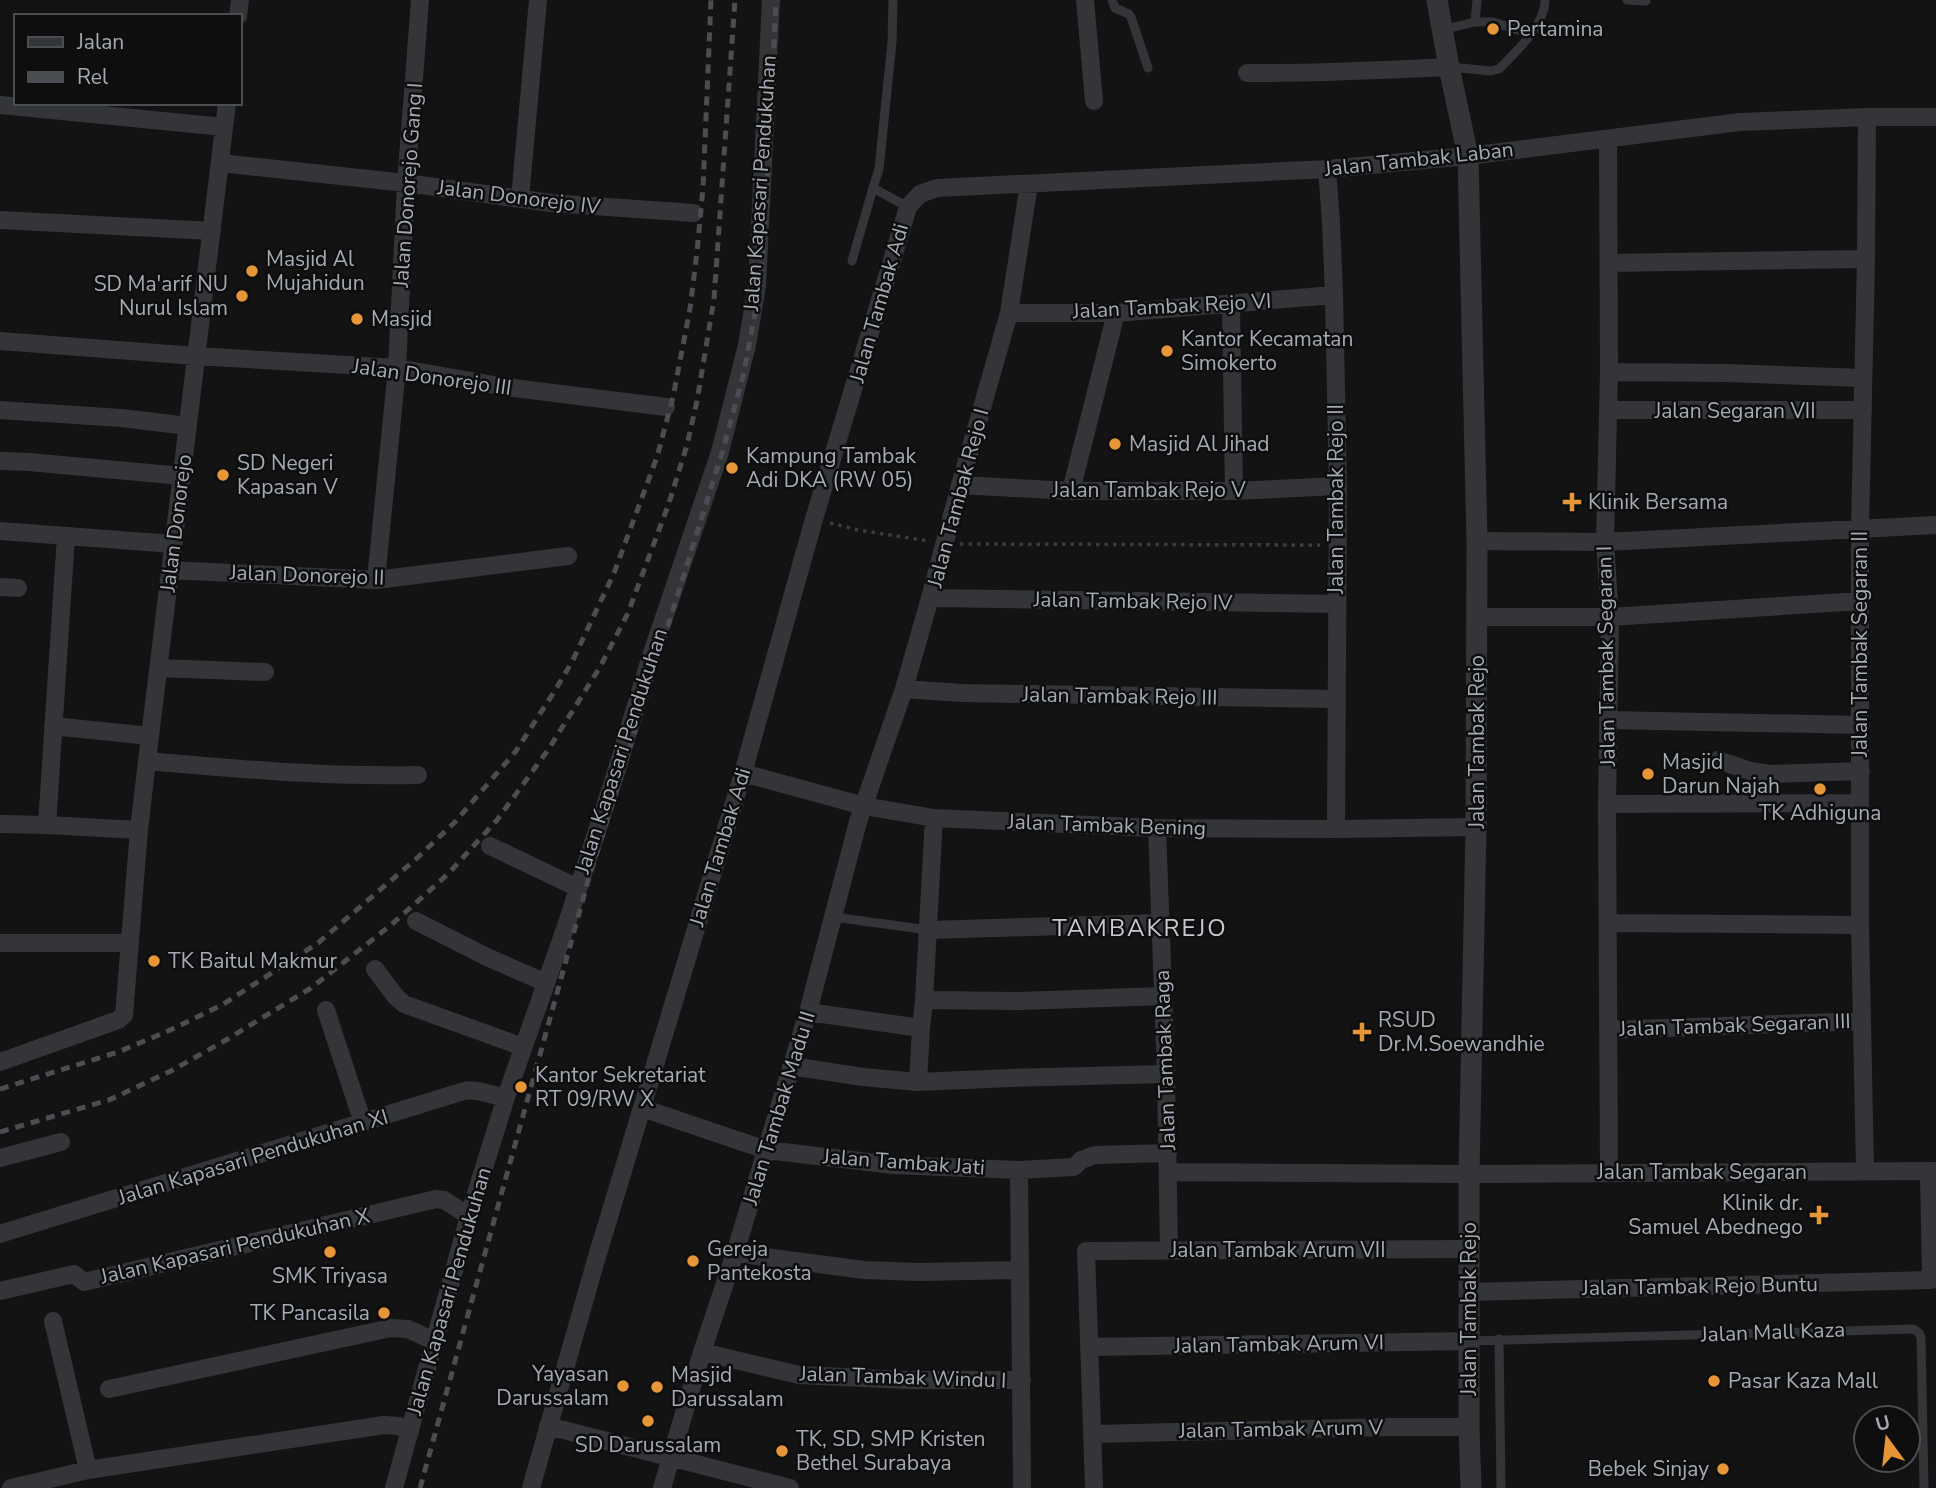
<svg xmlns="http://www.w3.org/2000/svg" width="1936" height="1488" viewBox="0 0 1936 1488" font-family="'Nunito Sans',sans-serif">
  <style>
    .lines { fill: none; stroke-linecap: round; stroke-linejoin: round }
    .path { stroke: #3a3c40; stroke-width: 3.5; stroke-dasharray: 3.5 5; stroke-linecap: butt }
    .service { stroke: #343539; stroke-width: 9 }
    .minor { stroke: #343539; stroke-width: 18 }
    .tertiary { stroke: #343539; stroke-width: 21 }
    .rail { stroke: #4b4d52; stroke-width: 5; stroke-dasharray: 9 7; stroke-linecap: butt }
    .poi-dot { fill: #e79637; stroke: #0e0e0f; stroke-width: 2.5 }
    .labels { text-anchor: middle; dominant-baseline: central; stroke-width: 5; stroke-linejoin: round; paint-order: stroke }
    .poi-label { font-size: 21px; fill: #a5abb4; stroke: #0e0e0f; text-anchor: start }
    .street-label { font-size: 21px; fill: #a5abb4; stroke: #0e0e0f }
    .quarter-label { font-size: 24px; letter-spacing: 2px; fill: #c6cad0; stroke: #0e0e0f }
  </style>
  <rect width="100%" height="100%" fill="#131314"/>
  <g class="lines">
    <path class="path" d="M830,523L858,530L929,541
      M960,544L1320,545"/>
    <path class="service" d="M893,0L892,42L879,169L873,188L908,207
      M1112,0L1115,8L1129,14L1131,17L1148,68
      M1627,0L1646,1
      M1475,22L1477,0
      M1442,30L1475,22H1493L1531,34
      M1450,67L1491,71L1499,69C1516,52 1545,25 1545,0
      M852,261L873,188
      M833,917L929,930
      M1499,1339L1501,1488
      M1470,1341L1914,1329L1919,1333L1921,1338L1924,1488"/>
    <path class="minor" d="M1085,0L1094,101
      M238,16L240,0
      M1247,73C1314,74 1381,70 1449,67
      M0,105L224,127
      M1608,139L1609,372L1605,542L1610,617L1607,804L1609,1173
      M220,163L406,183L551,203L694,213
      M1327,169L1331,222L1334,295L1338,486L1336,829
      M520,198L538,0
      M0,220L212,231
      M1609,263L1866,259
      M1231,305L1234,491
      M1009,313H1116L1334,295
      M0,341L196,356L397,368L506,387L666,407
      M1609,372L1726,373L1863,378
      M0,410L121,418L188,426
      M1608,410H1863
      M0,461L29,462L182,476
      M960,485L1071,491H1234L1338,486
      M1071,491L1116,313
      M0,531L173,544
      M1477,541L1605,542L1936,525
      M170,570L376,580L568,556
      M376,580L397,368L406,183L420,0
      M0,587L18,588
      M930,598L1337,604
      M1478,617H1610L1860,601
      M159,668L265,672
      M904,689L962,693L1337,699
      M1608,720L1861,725
      M53,726L150,736
      M1718,760L1750,771L1771,774L1861,771
      M147,761C237,769 327,777 418,775
      M743,773L864,806L934,818L1157,828L1336,829L1476,827
      M1607,804L1860,803
      M0,824L47,825L139,830
      M47,825L66,536
      M1157,828L1166,1074L1169,1250
      M490,846L578,888
      M416,921L487,957L546,983
      M1608,923L1860,925
      M929,930L1161,923
      M0,943H130
      M375,969L396,997L404,1004L523,1047
      M924,1000L934,818
      M326,1010L363,1123
      M808,1012L921,1028L924,1000L1020,1001L1163,996
      M1608,1030L1862,1021
      M0,1062L118,1020L124,1015L139,830L147,761L227,103
      M791,1066L863,1077L918,1082L1010,1078L1166,1074
      M918,1082L921,1028
      M642,1108L766,1150L894,1165L1019,1170L1074,1167L1081,1160L1095,1155L1168,1153
      M0,1158L61,1142
      M1019,1170L1022,1488
      M1865,1170L1860,925V528L1866,259L1867,117
      M1168,1172L1469,1174L1936,1171
      M0,1234L464,1091C477,1088 492,1096 506,1097
      M735,1253L864,1270L919,1272L1020,1270
      M0,1291L74,1274L84,1282L436,1199L444,1200L469,1216
      M1469,1292L1931,1280L1929,1171
      M53,1321L88,1470
      M1090,1347L1469,1341
      M702,1352L799,1375L907,1380H1022
      M109,1389L391,1328L408,1329L434,1341
      M548,1426L790,1488
      M1093,1434L1390,1427H1469
      M11,1488L88,1470L384,1425L399,1426L410,1431
      M394,1488L469,1216L506,1097L566,926L617,769L649,662L720,452L747,345L757,286L771,0
      M531,1488L596,1260L743,773L814,519L908,207L920,194L937,188L1327,169L1468,156L1740,122L1867,117H1936
      M662,1488L702,1352L735,1253L808,1012L858,822L904,689L930,598L960,485L1009,313L1029,184
      M1094,1488L1086,1251L1469,1249"/>
    <path class="tertiary" d="M1437,0L1449,67L1468,156L1477,541L1476,827L1469,1174V1427L1471,1488"/>
    <path class="rail" d="M0,1089L118,1052L166,1032L222,1005L318,943L416,859L455,822L516,751L554,692L572,662L614,573L657,457L673,397L690,309L697,252L703,188L711,0
      M0,1132L109,1100L171,1071L226,1040L311,988L391,925L448,874L497,820L548,750L600,667L628,613L669,503L687,445L697,401L714,299L735,0
      M420,1488L588,881L723,450L744,372L760,286L766,202L776,0"/>
  </g>
  <g class="poi-dot">
    <circle cx="1493" cy="29" r="7"/>
    <circle cx="252" cy="271" r="7"/>
    <circle cx="242" cy="296" r="7"/>
    <circle cx="357" cy="319" r="7"/>
    <circle cx="1167" cy="351" r="7"/>
    <circle cx="1115" cy="444" r="7"/>
    <circle cx="732" cy="468" r="7"/>
    <circle cx="223" cy="475" r="7"/>
    <path d="M1568.5 491.5h7v7h7v7h-7v7h-7v-7h-7v-7h7z"/>
    <circle cx="1648" cy="774" r="7"/>
    <circle cx="1820" cy="789" r="7"/>
    <circle cx="154" cy="961" r="7"/>
    <path d="M1358.5 1021.5h7v7h7v7h-7v7h-7v-7h-7v-7h7z"/>
    <circle cx="521" cy="1087" r="7"/>
    <path d="M1815.5 1204.5h7v7h7v7h-7v7h-7v-7h-7v-7h7z"/>
    <circle cx="330" cy="1252" r="7"/>
    <circle cx="693" cy="1261" r="7"/>
    <circle cx="384" cy="1313" r="7"/>
    <circle cx="1714" cy="1381" r="7"/>
    <circle cx="623" cy="1386" r="7"/>
    <circle cx="657" cy="1387" r="7"/>
    <circle cx="648" cy="1421" r="7"/>
    <circle cx="782" cy="1451" r="7"/>
    <circle cx="1723" cy="1469" r="7"/>
  </g>
  <g class="labels">
    <g class="poi-label">
      <text x="1507" y="29">Pertamina</text>
      <text x="266" y="259">Masjid Al<tspan x="266" dy="24">Mujahidun</tspan></text>
      <text x="228" y="284" text-anchor="end">SD Ma'arif NU<tspan x="228" dy="24">Nurul Islam</tspan></text>
      <text x="371" y="319">Masjid</text>
      <text x="1181" y="339">Kantor Kecamatan<tspan x="1181" dy="24">Simokerto</tspan></text>
      <text x="1129" y="444">Masjid Al Jihad</text>
      <text x="746" y="456">Kampung Tambak<tspan x="746" dy="24">Adi DKA (RW 05)</tspan></text>
      <text x="237" y="463">SD Negeri<tspan x="237" dy="24">Kapasan V</tspan></text>
      <text x="1588" y="502">Klinik Bersama</text>
      <text x="1662" y="762">Masjid<tspan x="1662" dy="24">Darun Najah</tspan></text>
      <text x="1820" y="813" text-anchor="middle">TK Adhiguna</text>
      <text x="168" y="961">TK Baitul Makmur</text>
      <text x="1378" y="1020">RSUD<tspan x="1378" dy="24">Dr.M.Soewandhie</tspan></text>
      <text x="535" y="1075">Kantor Sekretariat<tspan x="535" dy="24">RT 09/RW X</tspan></text>
      <text x="1803" y="1203" text-anchor="end">Klinik dr.<tspan x="1803" dy="24">Samuel Abednego</tspan></text>
      <text x="707" y="1249">Gereja<tspan x="707" dy="24">Pantekosta</tspan></text>
      <text x="330" y="1276" text-anchor="middle">SMK Triyasa</text>
      <text x="370" y="1313" text-anchor="end">TK Pancasila</text>
      <text x="609" y="1374" text-anchor="end">Yayasan<tspan x="609" dy="24">Darussalam</tspan></text>
      <text x="671" y="1375">Masjid<tspan x="671" dy="24">Darussalam</tspan></text>
      <text x="1728" y="1381">Pasar Kaza Mall</text>
      <text x="796" y="1439">TK, SD, SMP Kristen<tspan x="796" dy="24">Bethel Surabaya</tspan></text>
      <text x="648" y="1445" text-anchor="middle">SD Darussalam</text>
      <text x="1709" y="1469" text-anchor="end">Bebek Sinjay</text>
    </g>
    <g class="street-label">
      <text transform="translate(1419 159) rotate(-6)">Jalan Tambak Laban</text>
      <text transform="translate(760 183) rotate(-86)">Jalan Kapasari Pendukuhan</text>
      <text transform="translate(408 185) rotate(-86)">Jalan Donorejo Gang I</text>
      <text transform="translate(519 197) rotate(7)">Jalan Donorejo IV</text>
      <text transform="translate(879 303) rotate(-74)">Jalan Tambak Adi</text>
      <text transform="translate(1172 306) rotate(-3)">Jalan Tambak Rejo VI</text>
      <text transform="translate(432 377) rotate(8)">Jalan Donorejo III</text>
      <text x="1735" y="411">Jalan Segaran VII</text>
      <text x="1149" y="490">Jalan Tambak Rejo V</text>
      <text transform="translate(958 498) rotate(-75)">Jalan Tambak Rejo I</text>
      <text transform="translate(1336 499) rotate(-90)">Jalan Tambak Rejo II</text>
      <text transform="translate(176 523) rotate(-83)">Jalan Donorejo</text>
      <text transform="translate(307 575) rotate(2)">Jalan Donorejo II</text>
      <text transform="translate(1133 601) rotate(1)">Jalan Tambak Rejo IV</text>
      <text transform="translate(1860 644) rotate(-90)">Jalan Tambak Segaran II</text>
      <text transform="translate(1606 656) rotate(-91)">Jalan Tambak Segaran I</text>
      <text transform="translate(1120 696) rotate(1)">Jalan Tambak Rejo III</text>
      <text transform="translate(1477 742) rotate(-90)">Jalan Tambak Rejo</text>
      <text transform="translate(621 751) rotate(-72)">Jalan Kapasari Pendukuhan</text>
      <text transform="translate(1107 825) rotate(2)">Jalan Tambak Bening</text>
      <text transform="translate(720 847) rotate(-73)">Jalan Tambak Adi</text>
      <text transform="translate(1735 1025) rotate(-2)">Jalan Tambak Segaran III</text>
      <text transform="translate(1165 1060) rotate(-92)">Jalan Tambak Raga</text>
      <text transform="translate(779 1108) rotate(-73)">Jalan Tambak Madu II</text>
      <text transform="translate(253 1157) rotate(-17)">Jalan Kapasari Pendukuhan XI</text>
      <text transform="translate(904 1162) rotate(4)">Jalan Tambak Jati</text>
      <text x="1702" y="1172">Jalan Tambak Segaran</text>
      <text transform="translate(235 1246) rotate(-13)">Jalan Kapasari Pendukuhan X</text>
      <text x="1278" y="1250">Jalan Tambak Arum VII</text>
      <text transform="translate(1700 1286) rotate(-1)">Jalan Tambak Rejo Buntu</text>
      <text transform="translate(449 1291) rotate(-74)">Jalan Kapasari Pendukuhan</text>
      <text transform="translate(1469 1309) rotate(-90)">Jalan Tambak Rejo</text>
      <text transform="translate(1773 1332) rotate(-2)">Jalan Mall Kaza</text>
      <text transform="translate(1279 1344) rotate(-1)">Jalan Tambak Arum VI</text>
      <text transform="translate(903 1377) rotate(2)">Jalan Tambak Windu I</text>
      <text transform="translate(1281 1429) rotate(-1)">Jalan Tambak Arum V</text>
    </g>
    <g class="quarter-label">
      <text x="1140" y="928">TAMBAKREJO</text>
    </g>
  </g>
  <rect x="14" y="14" width="228" height="91" fill="#0e0e0f" stroke="#4a4d51" stroke-width="2"/>
  <rect x="28" y="37" width="35" height="10" fill="#343539" stroke="#4a4d51" stroke-width="2"/>
  <text x="77" y="49" font-size="21" fill="#a5abb4">Jalan</text>
  <rect x="28" y="72" width="35" height="10" fill="#4b4d52" stroke="#4a4d51" stroke-width="2"/>
  <text x="77" y="84" font-size="21" fill="#a5abb4">Rel</text>
  <g transform="translate(1887 1439) rotate(345)"><circle r="33" fill="#0e0e0f" stroke="#4a4d51" stroke-width="2"/>
  <path d="M0-5L12 26L0 18L-12 26Z" fill="#e79637"/>
  <text y="-10" font-size="19" font-weight="bold" text-anchor="middle" fill="#a5abb4">U</text>
  </g>
</svg>
